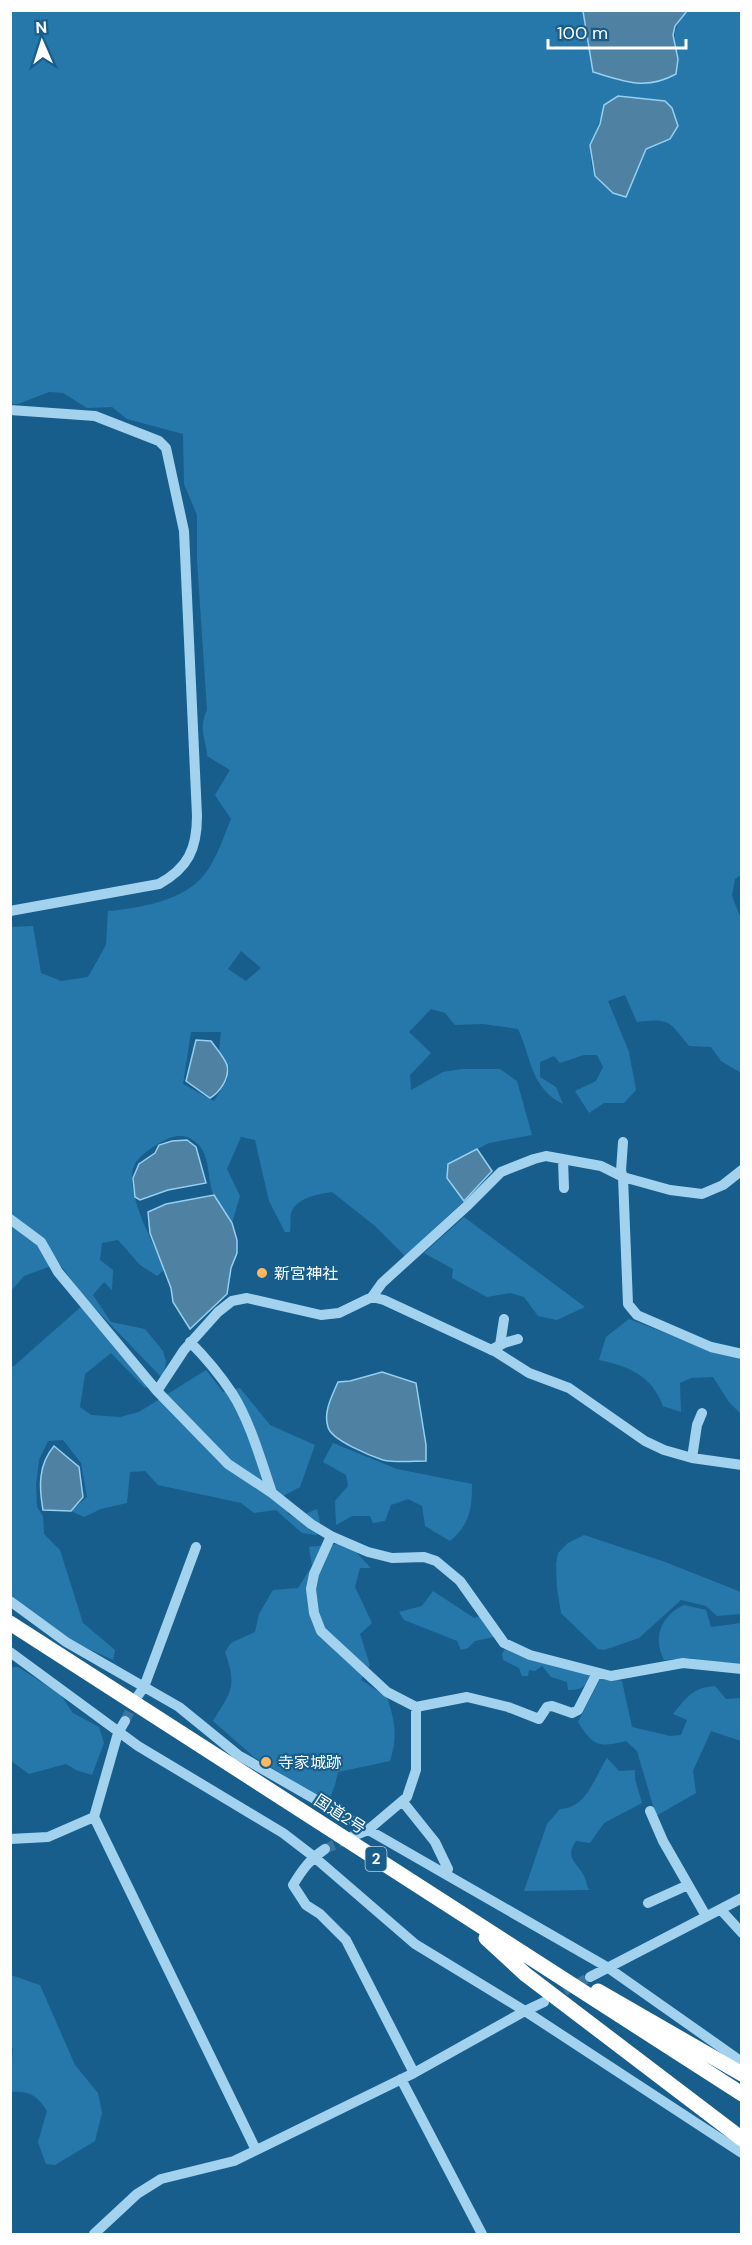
<svg xmlns="http://www.w3.org/2000/svg" width="752" height="2245" viewBox="0 0 752 2245" font-family="'DM Sans','Noto Sans JP',sans-serif">
  <style>
    .green { fill: #2778aa; fill-rule: evenodd }
    .water { fill: #4f81a2; stroke: #95cff2; stroke-width: 1.5 }
    .lines { fill: none; stroke-linecap: round; stroke-linejoin: round }
    .minor-tunnel { stroke: #3a769e; stroke-width: 10; stroke-dasharray: 10 5; stroke-linecap: butt }
    .minor { stroke: #a3d2ef; stroke-width: 10 }
    .highway { stroke: #fff; stroke-width: 15 }
    .poi-dot { fill: #ffb761; stroke: #175e8d; stroke-width: 2 }
    .labels { text-anchor: middle; dominant-baseline: central; stroke-width: 4.5; stroke-linejoin: round; paint-order: stroke }
    .shield { fill: #175e8d; stroke: #b9cfdd; stroke-width: 1.5 }
    .shield-label { font-size: 15px; font-weight: bold; fill: #fff }
    .poi-label { font-size: 16px; fill: #fff; stroke: #175e8d; text-anchor: start }
    .street-label { font-size: 16px; fill: #fff; stroke: #175e8d }
  </style>
  <rect width="100%" height="100%" fill="#175e8d"/>
  <path class="green" d="M11,11H583L678,59C673,34 672,31 687,11H741L742,874L735,879L732,896L741,919V1073L721,1061L711,1047L689,1046C669,1021 670,1018 637,1022L625,995L608,1001L629,1052L636,1090L624,1103H604L589,1113L575,1091L596,1081L603,1067L597,1055H584L560,1063L554,1056L540,1062V1077L556,1087L563,1104C530,1087 532,1059 518,1029L483,1024L455,1025L445,1013L431,1009L409,1032L431,1053L410,1075L411,1090L443,1072L461,1069H500L517,1081L532,1135L489,1143L458,1159L447,1178L464,1201L405,1256L375,1226L332,1192C319,1194 297,1197 291,1213C290,1218 291,1226 290,1232H285L269,1201L255,1140L241,1137L227,1169L240,1196L232,1223C227,1214 219,1205 214,1196C207,1181 211,1157 198,1144C188,1134 177,1134 165,1140C156,1145 142,1153 136,1162C120,1186 155,1246 165,1269L157,1276L140,1265L118,1240L102,1243L100,1260L113,1270L112,1290L104,1282L93,1295L111,1322L145,1329L163,1351L166,1361L163,1379L84,1297L59,1263L24,1276L11,1291V927L33,926L41,973L61,981L88,977L106,945L108,911C140,908 184,901 205,874C217,858 224,836 231,819L215,795L230,770L207,756C206,737 198,730 207,710L197,560V515L184,484L183,434L127,419L112,407L87,408L63,393L49,392L18,404H11ZM604,105L670,139L646,148L595,176C583,149 599,131 604,105ZM241,951L261,968L246,981L228,969ZM191,1032H221L219,1051L229,1068L227,1080L214,1101L183,1084Z
    M464,1217L585,1307L557,1320L538,1316L524,1297L510,1293L487,1297L452,1278L453,1269L424,1253Z
    M83,1305L149,1385L145,1388L111,1353L85,1374L80,1407L91,1415L120,1417L139,1412L206,1370L223,1392L240,1388L270,1425L315,1445L300,1487L283,1496L288,1514L296,1518L317,1509L320,1522L317,1535L302,1533L276,1510L254,1513L241,1503L158,1485L145,1471L130,1472L127,1503L101,1509L84,1517L71,1511L87,1497L81,1463L63,1440L48,1441L39,1460L36,1485L37,1507L43,1516L44,1534L60,1550L83,1623L115,1650L113,1660L69,1640L11,1595L10,1367L14,1366Z
    M629,1319L709,1350L741,1356V1414L729,1402L713,1377L691,1378L680,1383L681,1412L663,1406C652,1376 629,1366 599,1360L606,1337Z
    M333,1443L397,1469L472,1484C472,1509 470,1524 450,1541L425,1526L422,1506L408,1499L391,1505L385,1521L373,1523L370,1516H352L336,1525L335,1501L348,1486L346,1475L323,1462Z
    M584,1535L665,1562L741,1592V1614L717,1616L706,1606L681,1600L639,1638L604,1650L598,1649L561,1613L557,1588L556,1564L558,1553L568,1543Z
    M338,1544L355,1551L371,1568H360L355,1587L372,1623L360,1634L370,1665L361,1680L387,1697C395,1722 398,1736 390,1761L338,1772L335,1785L328,1803L254,1757L213,1721C232,1690 237,1687 225,1652L231,1643L255,1632L259,1614L273,1590L298,1588L312,1566L309,1547Z
    M433,1591L474,1618L480,1616L494,1637L475,1641L468,1648L461,1650L457,1641L404,1620L399,1612L422,1606Z
    M684,1605L706,1610L711,1627L741,1623V1666L689,1658L664,1660C652,1637 662,1615 684,1605Z
    M506,1647L592,1675C585,1687 582,1690 568,1690L567,1682L551,1677L542,1666L535,1671L529,1670L528,1676H522L519,1668L503,1660L502,1654Z
    M11,1667H18L60,1694L73,1713L99,1727L104,1743L92,1775L76,1770L66,1764L29,1774L11,1761Z
    M601,1677L622,1681L632,1727L670,1736L681,1735L687,1720L673,1714C687,1697 692,1688 715,1686L726,1699L741,1698V1741L711,1731L693,1771L696,1793L656,1816L637,1751L626,1741C599,1748 593,1746 578,1722Z
    M607,1758L619,1771L635,1770V1779L642,1803L604,1823L590,1843L576,1841C564,1858 577,1862 584,1876C586,1880 587,1886 589,1890L524,1891L547,1824L560,1809C587,1808 594,1778 607,1758Z
    M11,1975L40,1985L75,2065L98,2093L102,2113L95,2141L55,2165L46,2164L38,2142L47,2111C37,2095 29,2091 11,2092V2060L12,2059L13,2049L10,2045Z"/>
  <path class="water" d="M583,11H687L675,26L673,35L678,59L676,74C645,91 624,81 593,72Z
    M618,96L665,101L672,108L678,126L670,139L646,149L626,197L613,193L595,176L590,145L600,124L604,105Z
    M196,1040L211,1041C216,1048 224,1057 227,1065C230,1078 220,1092 210,1098L186,1081Z
    M187,1140L196,1147L206,1183L168,1190L140,1200L135,1197L133,1178L139,1164L155,1153L159,1145L172,1141Z
    M477,1149L492,1171L464,1201L447,1178L448,1164Z
    M214,1195L232,1223L237,1240V1253L231,1268L227,1294L190,1329L173,1302L171,1288L150,1233L148,1212L166,1204Z
    M382,1372L416,1383L426,1445V1461C413,1461 396,1463 383,1460C371,1456 331,1440 328,1427C323,1412 332,1396 338,1382L350,1381Z
    M54,1446L79,1467L83,1497L71,1511L43,1510C39,1487 38,1465 54,1446Z"/>
  <g class="lines">
    <path class="minor-tunnel" d="M125,1721L137,1697
      M325,1849L349,1838
      M551,1998L590,1977"/>
    <path class="minor" d="M10,410L95,416L159,441L166,448L184,531L197,816C197,849 188,868 159,884L10,911
      M623,1142L621,1171L623,1177L628,1304L637,1315L711,1347L742,1354
      M563,1159L564,1188
      M10,1219L41,1242L58,1272L157,1391L228,1464L272,1493L311,1524L331,1536L368,1552L392,1558L424,1557L436,1561L460,1581L504,1643L530,1655L611,1676L683,1663L742,1669
      M372,1297L384,1300L496,1352L529,1373L569,1388L645,1441L664,1450L692,1458L742,1465
      M190,1342C206,1358 220,1375 232,1393C250,1421 261,1461 272,1493
      M500,1345L504,1319
      M491,1350L504,1343L518,1339
      M157,1391L184,1350L218,1312L232,1301L247,1298L321,1315L339,1313L372,1297L382,1283L468,1205L501,1172L534,1159L546,1156L601,1166L623,1177L670,1190L702,1194L723,1185L742,1170
      M692,1458L697,1425L702,1413
      M331,1536L314,1574L311,1589L314,1613L321,1631L387,1692L416,1707V1770L407,1797L368,1830L353,1836
      M10,1601L66,1642L179,1707L238,1755L607,1967L742,2062
      M10,1652L138,1746L283,1833L313,1856L415,1944L525,2011L742,2153
      M137,1697L144,1687L196,1547
      M416,1707L467,1697L508,1707L539,1719L547,1707L552,1706L572,1713L578,1710L597,1673
      M125,1721L118,1733L94,1817L256,2150
      M403,1802L435,1842L448,1869L446,1874
      M650,1811L663,1841L706,1916
      M10,1839L48,1837L94,1817
      M325,1849C310,1859 302,1870 293,1885L306,1905L320,1914L346,1940L414,2073
      M648,1903L688,1885
      M721,1910L742,1933
      M590,1977L742,1898
      M401,2079L482,2234
      M94,2234L137,2194L161,2179L234,2161L414,2073L525,2011L544,2002"/>
    <path class="highway" d="M10,1623L742,2094
      M486,1938L525,1974L742,2139
      M598,1991L742,2074"/>
  </g>
  <g class="poi-dot">
    <circle cx="262" cy="1273" r="6"/>
    <circle cx="266" cy="1762" r="6"/>
  </g>
  <g class="labels">
    <rect class="shield" x="365.5" y="1847" width="21" height="24" rx="4.5"/>
    <g class="shield-label">
      <text x="376" y="1859">2</text>
    </g>
    <g class="poi-label">
      <text x="274" y="1273">新宮神社</text>
      <text x="278" y="1762">寺家城跡</text>
    </g>
    <g class="street-label">
      <text transform="translate(340 1814) rotate(33)">国道2号</text>
    </g>
  </g>
  <rect width="752" height="2245" fill="none" stroke="#ffffff" stroke-width="24"/>
  <g transform="translate(42 42) rotate(357)" stroke="#175e8d" stroke-width="4.5" paint-order="stroke">
  <path d="M0-4.5L10 22L0 15L-10 22Z" fill="#ffffff"/>
  <text y="-9" font-size="16" font-weight="bold" text-anchor="middle" fill="#ffffff">N</text>
  </g>
  <path d="M548 39v9h138v-9" fill="none" stroke="#ffffff" stroke-width="3"/>
  <text x="557" y="39" font-size="18" fill="#ffffff" stroke="#175e8d" stroke-width="4.5" paint-order="stroke">100 m</text>
</svg>
